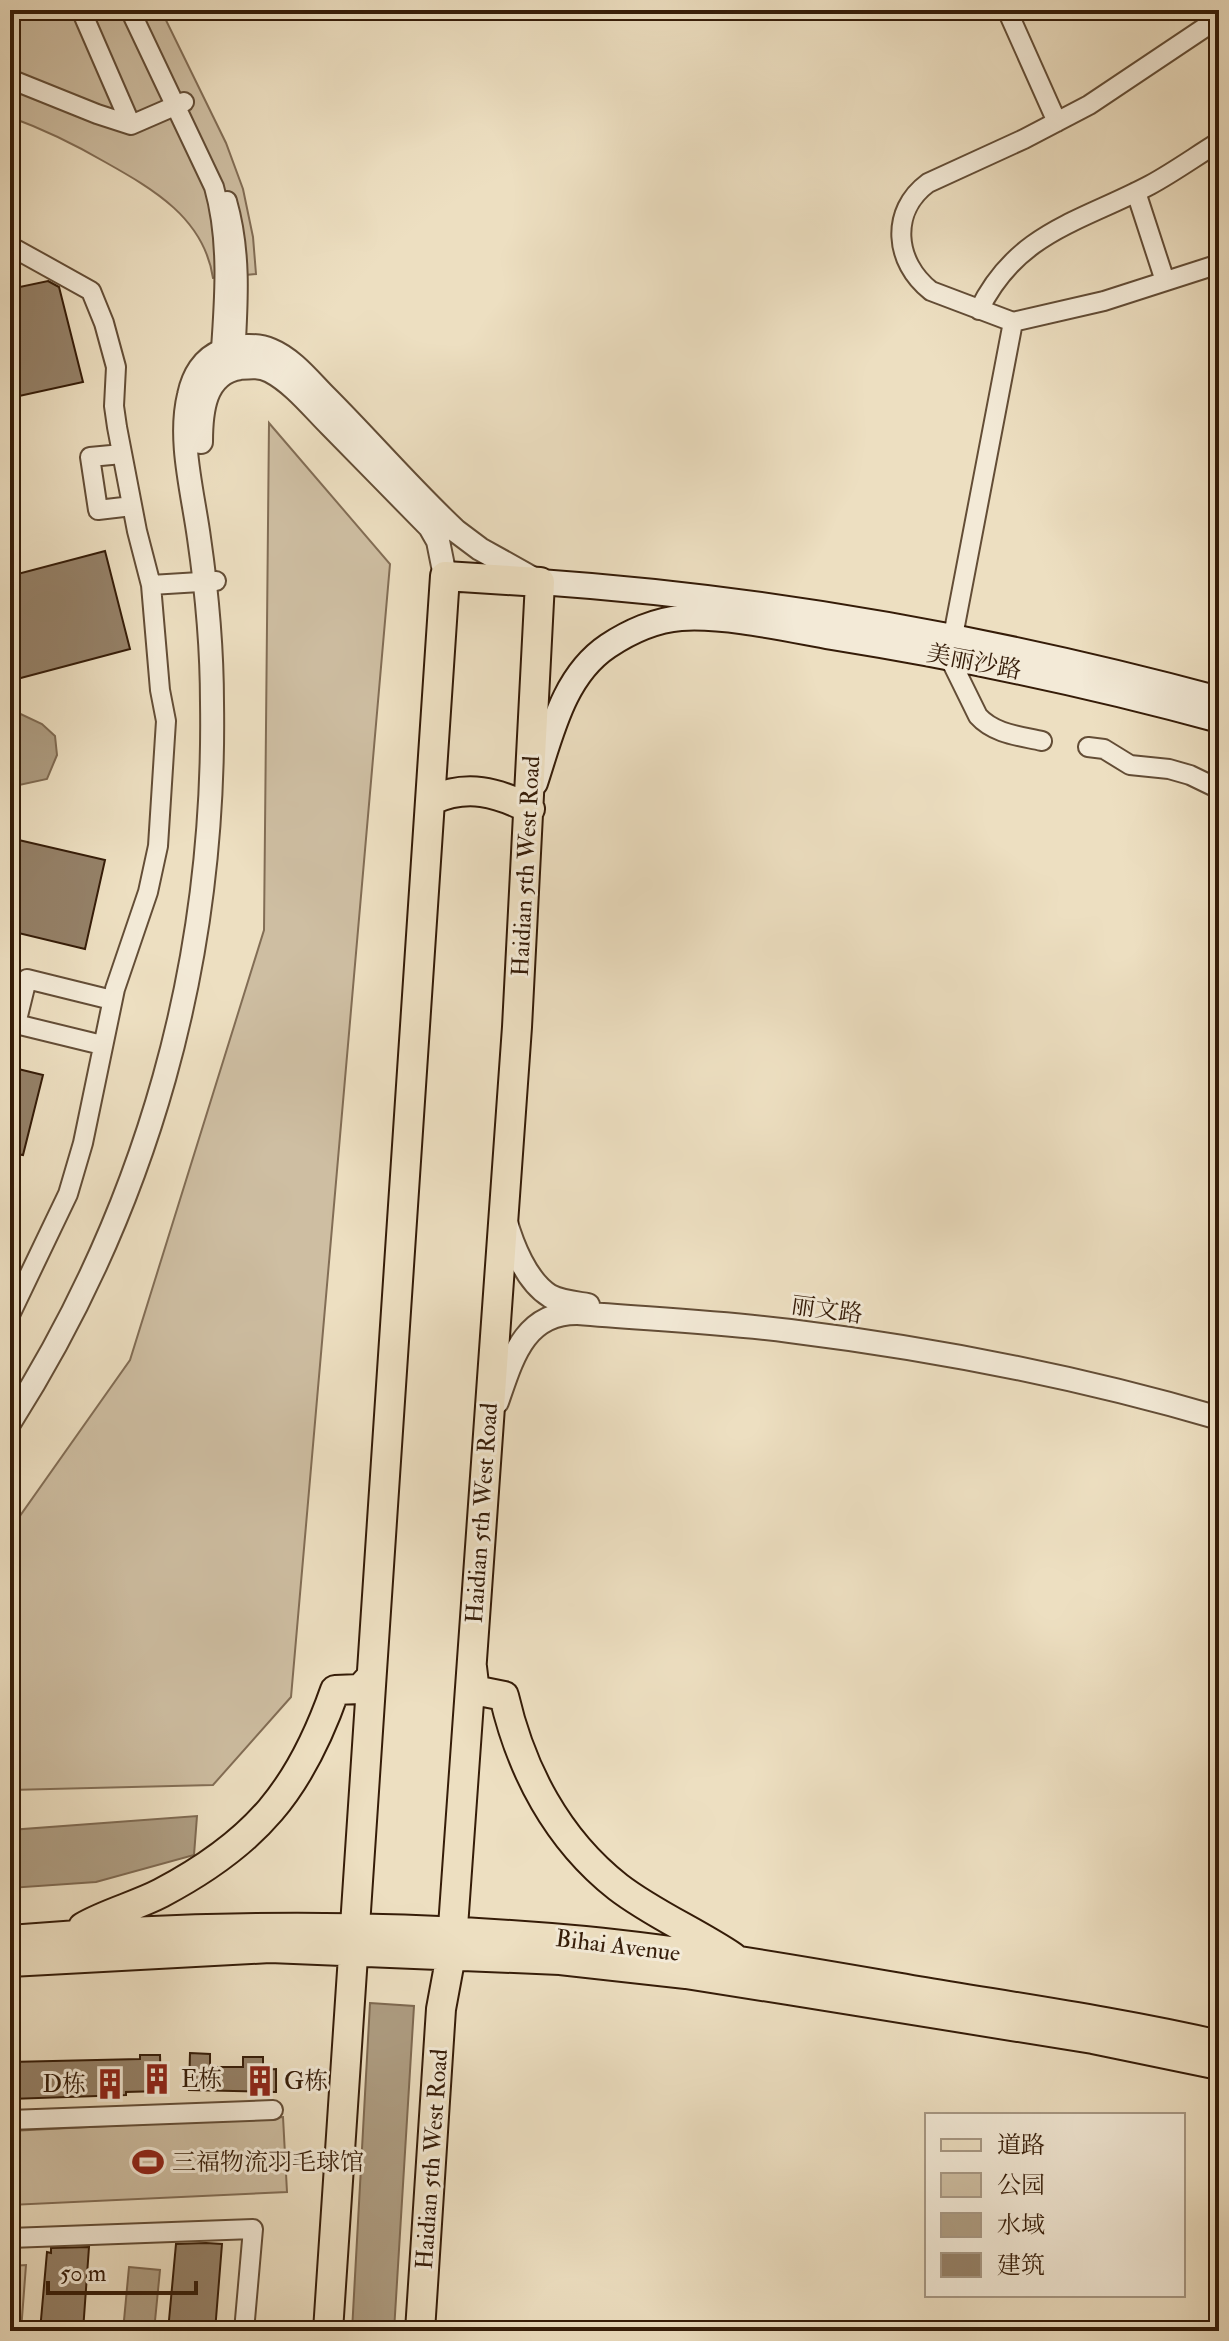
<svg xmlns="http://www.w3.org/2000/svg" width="1229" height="2341" viewBox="0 0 1229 2341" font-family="'IM FELL Double Pica','Noto Serif SC',serif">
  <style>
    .green { fill: #cebea2; stroke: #826d55; stroke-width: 2 }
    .water { fill: #ae9d82; stroke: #7e6951; stroke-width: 2 }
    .building { fill: #958168; stroke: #351c08; stroke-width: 2 }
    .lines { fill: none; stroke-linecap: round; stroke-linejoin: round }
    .minor-casing { stroke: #634d36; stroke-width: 22 }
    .tertiary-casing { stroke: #634d36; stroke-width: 26 }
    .secondary-casing { stroke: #351c08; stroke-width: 28 }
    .primary-casing { stroke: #351c08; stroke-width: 32 }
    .minor { stroke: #f3ead7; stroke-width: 18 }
    .tertiary { stroke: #f3ead7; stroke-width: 22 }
    .secondary { stroke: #f3ead7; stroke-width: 24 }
    .primary { stroke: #eddfc1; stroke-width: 28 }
    .labels { text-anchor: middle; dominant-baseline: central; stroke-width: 6; stroke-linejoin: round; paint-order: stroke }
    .street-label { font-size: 24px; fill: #351c08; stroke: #f3ead7 }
    .poi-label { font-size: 24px; fill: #351c08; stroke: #f3ead7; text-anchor: start }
  </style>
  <rect width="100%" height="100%" fill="#eddfc1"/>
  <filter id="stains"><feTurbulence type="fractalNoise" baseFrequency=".0025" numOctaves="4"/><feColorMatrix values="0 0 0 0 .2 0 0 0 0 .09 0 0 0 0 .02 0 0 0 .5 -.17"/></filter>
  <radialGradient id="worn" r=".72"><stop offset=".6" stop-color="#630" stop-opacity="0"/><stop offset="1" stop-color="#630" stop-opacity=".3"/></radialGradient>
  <path class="green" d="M10,10H161L226,143L243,189L253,237L256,274L213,278C204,218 153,189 105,162C74,144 43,129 10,117Z
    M269,423L390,564L291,1697L213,1785L10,1790V1530L130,1360L264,930Z
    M283,2117L287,2192L10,2205V2131Z
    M26,2265L21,2331H10V2266Z"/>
  <path class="water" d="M10,709L42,724L55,736L57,755L47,779L10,787Z
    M197,1816L194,1855L96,1882L10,1888V1830Z
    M370,2003L414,2006L394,2331H352Z
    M129,2267L160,2270L154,2331H123Z"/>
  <path class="building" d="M48,281L59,287L83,382L10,398V289Z
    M105,551L130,649L17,679L10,653V576Z
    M10,838L105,860L85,949L10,931Z
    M10,1067L43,1075L23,1155L10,1153Z
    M190,2053L210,2054V2067H243V2057H263V2070L276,2069V2092L189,2090Z
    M140,2055H160L161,2091L126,2092V2095L10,2099V2062L140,2059Z
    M206,2243L222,2244L215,2331H168L176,2244Z
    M89,2247L83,2331H40L47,2252L51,2253V2248Z"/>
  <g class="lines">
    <defs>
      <path id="minor" d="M81,10L131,125
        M130,10L214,187C230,243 224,306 220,363
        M1007,10L1057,122
        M1219,18L1089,105L1024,139L928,183C890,211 894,262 931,291L1013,322L1104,301L1219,264
        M10,79L97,114L131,125L184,102
        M1136,192L1165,281
        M227,201C242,253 238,304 235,358
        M10,246L91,291L104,323L116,367L114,406L117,427L137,531L151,585L160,690L166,721L158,846L148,892L115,989L83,1143L68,1194L10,1315
        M979,310C1017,232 1080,222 1150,185C1174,172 1196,156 1219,142
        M1013,322L949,657L978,716C994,734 1020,736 1042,741
        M122,454L90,457L98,510L132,506
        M151,585L216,581
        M1088,747L1104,749L1130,765L1169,769L1190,775L1219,789
        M102,1045L16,1024L27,979L112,1000
        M10,2120L273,2110
        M10,2238L253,2229L244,2331"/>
      <path id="tertiary" d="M201,442C201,413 204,373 240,368C251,367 260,366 270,371C293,383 312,407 330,425C363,459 397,493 430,527L438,541L445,576
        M505,1219C512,1244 526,1281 550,1296C561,1302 575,1303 588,1305
        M497,1402C512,1359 524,1312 578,1313C649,1319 720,1322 790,1331C935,1349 1079,1377 1219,1418
        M10,1422C148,1205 216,961 212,703C212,648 207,593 199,538C193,493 178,440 189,395C193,376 203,358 222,351C237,345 257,344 271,350C293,359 310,381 326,397C370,441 411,489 456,531L480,549L532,578"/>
      <path id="secondary" d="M540,582C770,598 996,639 1219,699
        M535,783C551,735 563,676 608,646C629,632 656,620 681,618C727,615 787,629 832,637C963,658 1092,685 1219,720"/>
      <path id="primary" d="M432,800C467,784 497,792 530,809
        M472,1667L474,1684L479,1691L504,1696C521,1770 557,1839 618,1887C653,1914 696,1932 733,1957
        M83,1927C107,1913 136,1906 161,1893C256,1843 300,1790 335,1690L360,1689L371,1677
        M10,1940C201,1924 393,1923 585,1941C696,1952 807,1972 918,1991C1019,2008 1119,2022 1219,2045
        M10,1962L270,1948L560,1960L686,1974L788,1990L1093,2039L1219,2065
        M328,2331L445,576L540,582L517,1027L451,1955L441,2009L420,2331"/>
    </defs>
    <use href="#minor" class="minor-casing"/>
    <use href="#tertiary" class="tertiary-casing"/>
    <use href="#secondary" class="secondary-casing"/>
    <use href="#primary" class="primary-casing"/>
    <use href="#minor" class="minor"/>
    <use href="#tertiary" class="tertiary"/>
    <use href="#secondary" class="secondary"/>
    <use href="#primary" class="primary"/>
  </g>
  <defs>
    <symbol id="building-bare" viewBox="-9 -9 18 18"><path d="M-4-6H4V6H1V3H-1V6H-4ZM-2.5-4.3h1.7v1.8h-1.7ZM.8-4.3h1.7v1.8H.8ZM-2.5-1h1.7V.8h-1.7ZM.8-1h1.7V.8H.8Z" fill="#8f2418" stroke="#f3ead7" stroke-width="2.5" paint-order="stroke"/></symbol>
    <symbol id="stadium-bare" viewBox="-9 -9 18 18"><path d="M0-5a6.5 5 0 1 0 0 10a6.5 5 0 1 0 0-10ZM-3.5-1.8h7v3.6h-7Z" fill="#8f2418" stroke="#f3ead7" stroke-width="2.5" paint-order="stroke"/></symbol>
  </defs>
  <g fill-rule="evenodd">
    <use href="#building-bare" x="135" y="2057" width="44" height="44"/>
    <use href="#building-bare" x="238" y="2059" width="44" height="44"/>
    <use href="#building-bare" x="88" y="2062" width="44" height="44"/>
    <use href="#stadium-bare" x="126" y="2140" width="44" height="44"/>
  </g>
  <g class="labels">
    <g class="street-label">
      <text transform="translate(974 662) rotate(11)">美丽沙路</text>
      <text transform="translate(526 866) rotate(-87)">Haidian 5th West Road</text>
      <text transform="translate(827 1310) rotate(8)">丽文路</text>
      <text transform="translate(482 1513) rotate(-86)">Haidian 5th West Road</text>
      <text transform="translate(618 1946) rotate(7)">Bihai Avenue</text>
      <text transform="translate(432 2159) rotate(-86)">Haidian 5th West Road</text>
    </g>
    <g class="poi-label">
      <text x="181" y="2079">E栋</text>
      <text x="284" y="2081">G栋</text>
      <text x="86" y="2084" text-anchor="end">D栋</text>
      <text x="172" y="2162">三福物流羽毛球馆</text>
    </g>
  </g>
  <rect width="1229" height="2341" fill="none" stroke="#eddfc1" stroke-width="40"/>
  <rect x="12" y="12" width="1205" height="2317" fill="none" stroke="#351c08" stroke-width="4"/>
  <rect x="20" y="20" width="1189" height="2301" fill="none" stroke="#351c08" stroke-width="2"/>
  <rect x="925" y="2113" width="260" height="184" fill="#f3ead7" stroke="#a79884" stroke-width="2"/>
  <rect x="941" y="2139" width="40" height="12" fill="#eddfc1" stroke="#a79884" stroke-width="2"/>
  <text x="997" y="2153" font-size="24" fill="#351c08">道路</text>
  <rect x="941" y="2173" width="40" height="24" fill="#cebea2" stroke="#a79884" stroke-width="2"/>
  <text x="997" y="2193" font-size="24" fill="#351c08">公园</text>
  <rect x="941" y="2213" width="40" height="24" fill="#ae9d82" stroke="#a79884" stroke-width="2"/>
  <text x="997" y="2233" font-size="24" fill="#351c08">水域</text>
  <rect x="941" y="2253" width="40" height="24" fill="#958168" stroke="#a79884" stroke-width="2"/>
  <text x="997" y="2273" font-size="24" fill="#351c08">建筑</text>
  <path d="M48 2281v12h148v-12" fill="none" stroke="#351c08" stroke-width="4"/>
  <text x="60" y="2281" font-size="24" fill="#351c08" stroke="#f3ead7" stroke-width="6" paint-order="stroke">50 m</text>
  <rect width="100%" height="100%" filter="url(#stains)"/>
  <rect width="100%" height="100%" fill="url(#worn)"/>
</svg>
